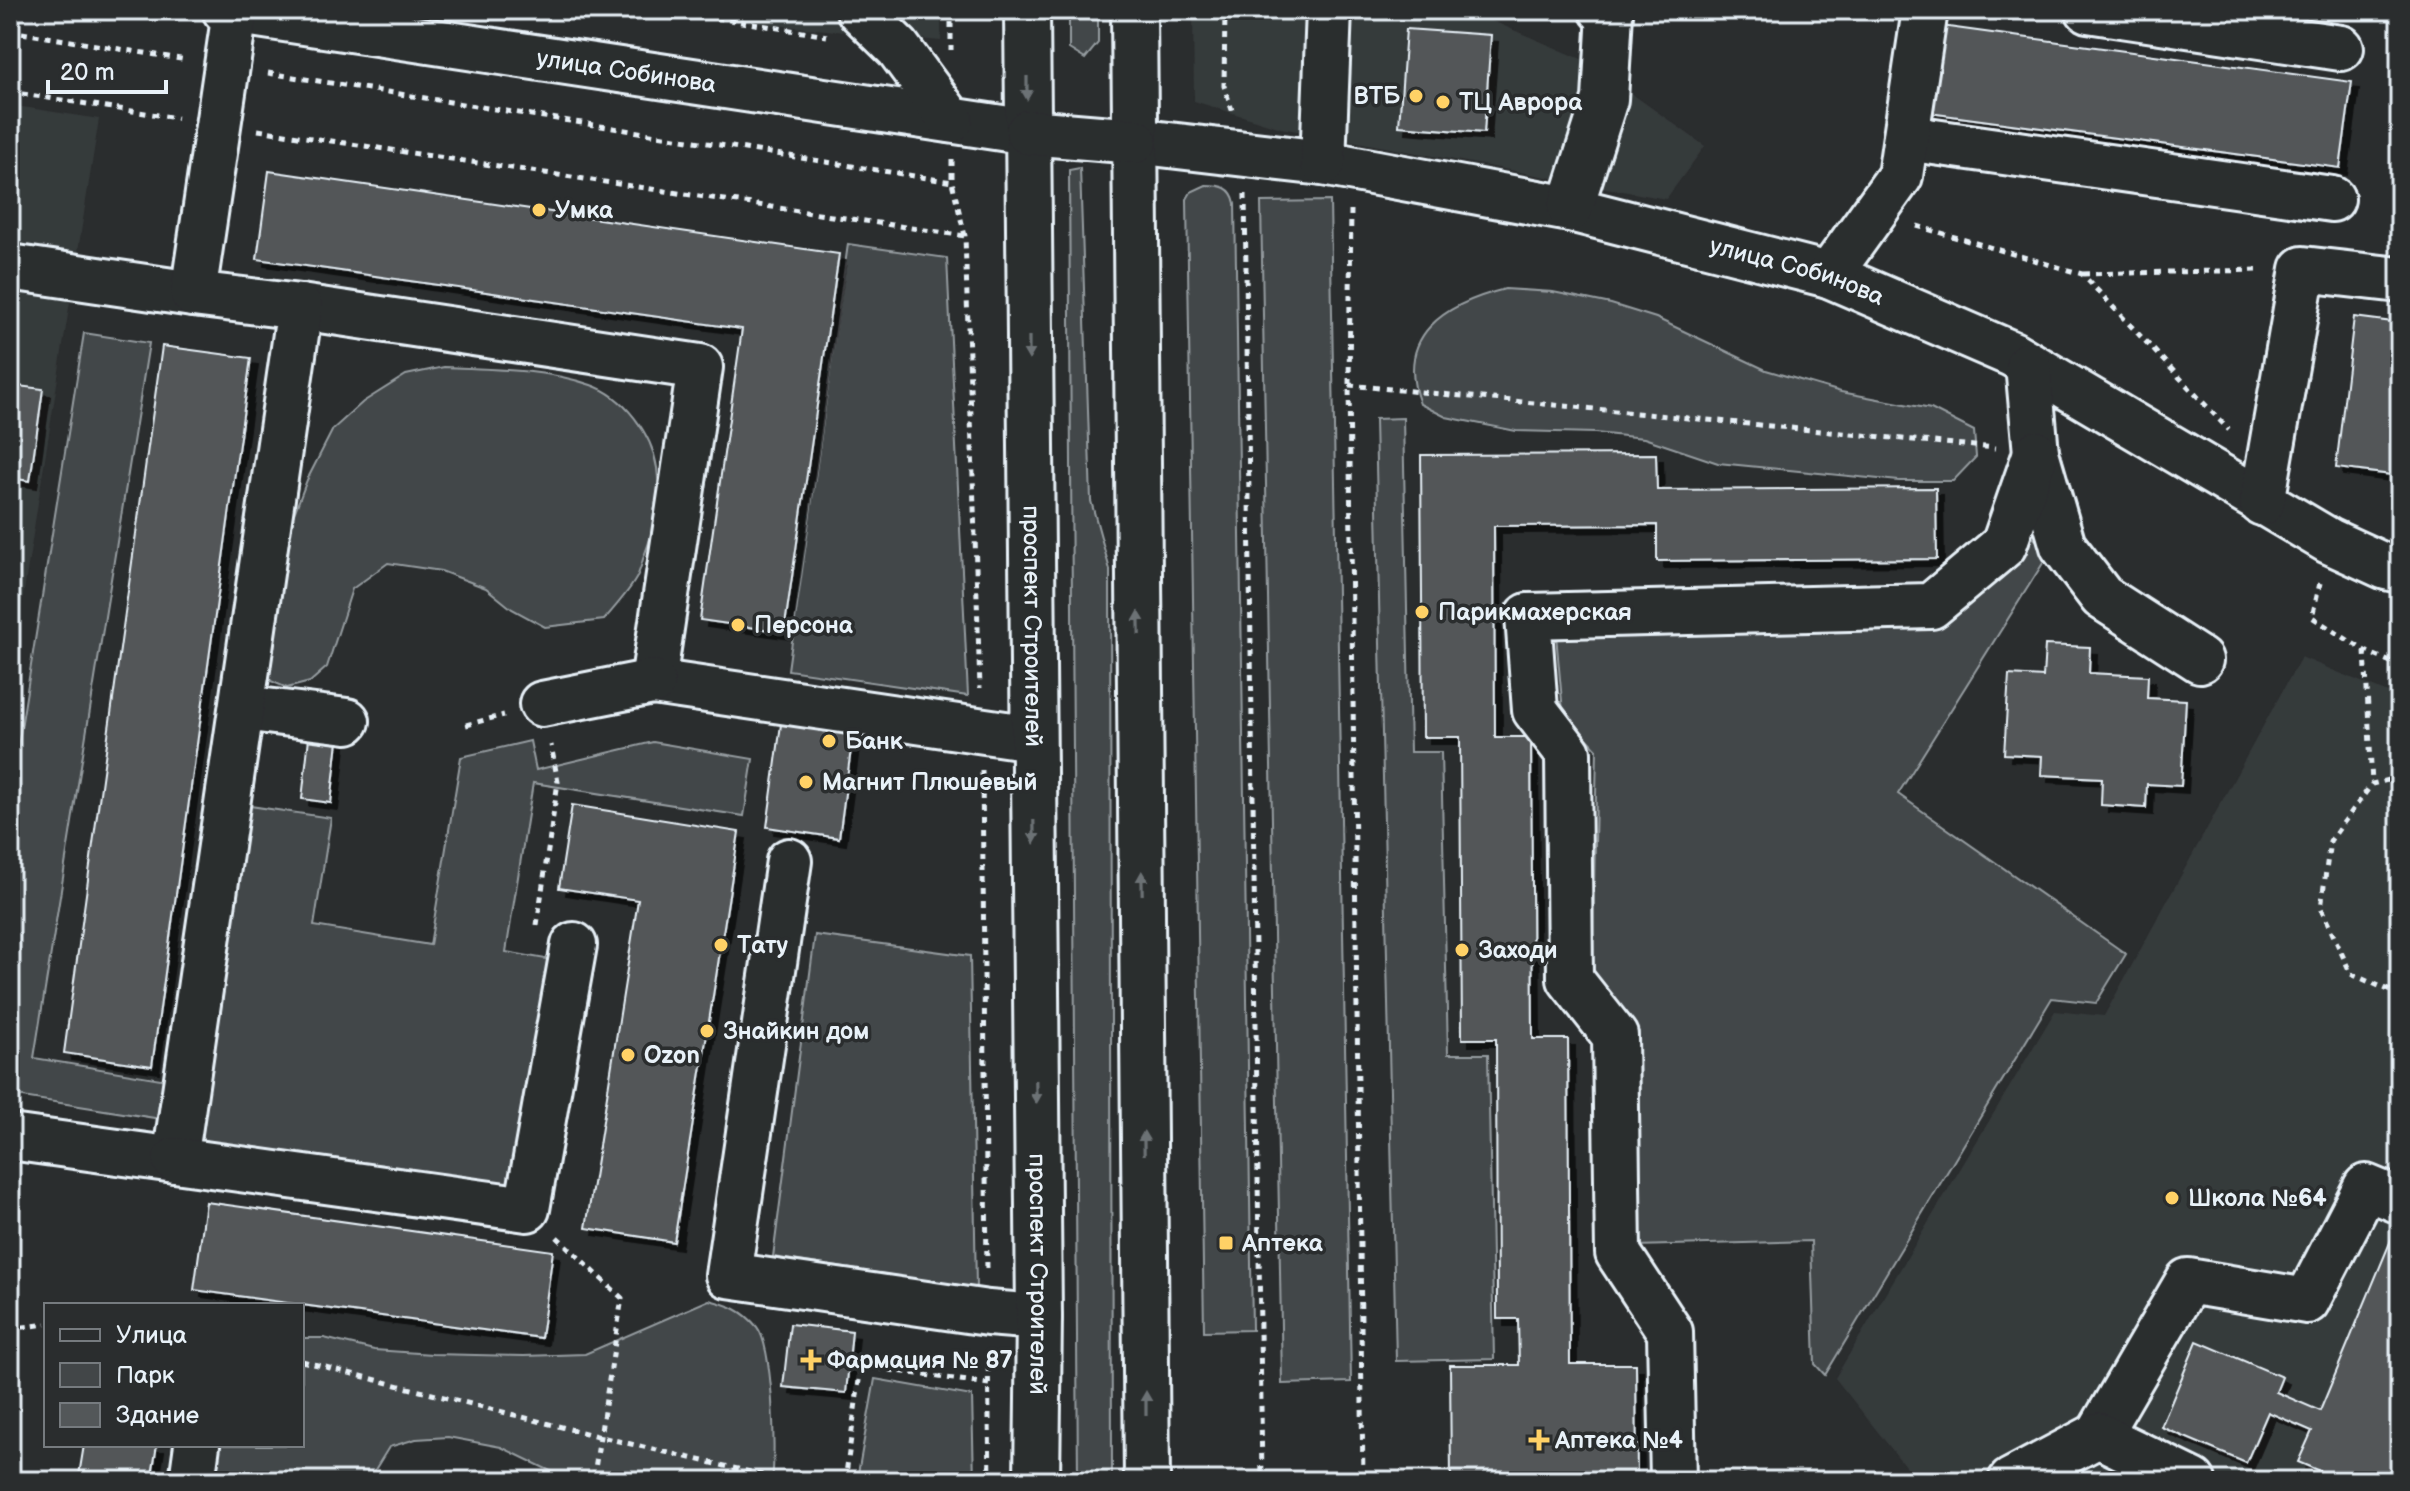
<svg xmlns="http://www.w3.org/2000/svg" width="2410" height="1491" viewBox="0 0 2410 1491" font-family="'Balsamiq Sans',sans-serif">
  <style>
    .built { fill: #363a3b }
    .green { fill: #424648; stroke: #959ca0; stroke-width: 2 }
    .building { fill: #535759; stroke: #e8f1f8; stroke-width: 2; filter: url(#shadow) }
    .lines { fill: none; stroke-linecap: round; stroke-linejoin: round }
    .minor-casing { stroke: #e8f1f8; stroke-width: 50 }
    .major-casing { stroke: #e8f1f8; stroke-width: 50 }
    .path { stroke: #e8f1f8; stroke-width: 5; stroke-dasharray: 6 6; stroke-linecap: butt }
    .minor { stroke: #2a2d2e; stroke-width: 44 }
    .major { stroke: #2a2d2e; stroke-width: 44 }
    .oneway { fill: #6c7275 }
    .poi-dot { fill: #ffd166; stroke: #2a2d2e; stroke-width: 3 }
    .labels { text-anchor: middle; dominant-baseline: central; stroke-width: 7; stroke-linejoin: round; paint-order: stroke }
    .street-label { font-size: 24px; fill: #e8f1f8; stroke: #2a2d2e }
    .poi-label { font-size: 24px; font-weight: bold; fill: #e8f1f8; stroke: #2a2d2e; text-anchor: start }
  </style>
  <defs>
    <filter id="shadow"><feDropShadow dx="7" dy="7" stdDeviation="0" flood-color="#0009"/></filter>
  </defs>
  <rect width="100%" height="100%" fill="#2a2d2e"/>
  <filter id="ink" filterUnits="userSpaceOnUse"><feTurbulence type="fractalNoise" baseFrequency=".0125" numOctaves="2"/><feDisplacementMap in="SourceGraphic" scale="16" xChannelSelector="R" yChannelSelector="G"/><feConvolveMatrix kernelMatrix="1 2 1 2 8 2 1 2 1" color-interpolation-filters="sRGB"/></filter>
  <g filter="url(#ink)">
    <path class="built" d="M616,10H941V41Z
      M1193,10H1467L1586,61L1705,146L1666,199L1281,128L1194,101Z
      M10,105L99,119L10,679Z
      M2301,657L2400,698V1481H1917L1835,1378L2055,1011L2104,1016Z"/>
    <path class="green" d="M1069,10H1098V43L1085,59L1069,49Z
      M1080,168L1091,501L1110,570L1112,1481H1078L1069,170Z
      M1206,185C1221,185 1232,187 1235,203L1252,1330L1204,1331L1187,199L1191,192Z
      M1330,201L1351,1382L1282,1384L1261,202Z
      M848,244L947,258L968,696L788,670Z
      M1505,289L1553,292L1611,304L1656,318L1766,370L1841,392L1931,409L1974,431L1976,457L1953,481H1899L1718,463L1644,438L1595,433L1516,431L1446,417L1420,404C1394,335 1445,304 1505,289Z
      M84,333L149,343L34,1058L167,1080L161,1119L10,1095V797Z
      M444,367C493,369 544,369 591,385C624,396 652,434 657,468C661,498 654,531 643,559C641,566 639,575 634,582C626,595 614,608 604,620L545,627L512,609L486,588L441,571L388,563L352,589L327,667L310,682L287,688L271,681L261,657L282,545L307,480L333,429L363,402L406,375Z
      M1403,418L1410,752H1441L1448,1054H1488L1494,1359L1396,1361L1375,419Z
      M2030,535L2050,552L1898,794L2126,954L2096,1003L2052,998L1825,1375L1815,1364L1811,1241L1636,1246L1639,1032L1592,981L1597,749L1563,712L1556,635L1935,621Z
      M530,741L536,770L653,742L753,759L744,816L533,783L506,952L557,961L519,1196L195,1144L250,806L331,818L314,926L430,945L461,757Z
      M815,935L970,956L976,1288L773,1257Z
      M709,1300C729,1305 743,1310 757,1327C773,1347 776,1453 772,1481H571L501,1447L448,1437L416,1439L389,1447L368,1481H207L217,1445H302V1338H324L374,1350L432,1354L524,1356L585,1354Z
      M875,1379L972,1396L974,1481L857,1479Z"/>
    <path class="building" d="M1941,26L2352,82L2340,168L1929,113Z
      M1406,29L1491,35L1484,133L1399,126Z
      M269,171L839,254L784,632L700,620L742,329L257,259Z
      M2354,317L2400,323V476L2336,468Z
      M162,346L251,358L152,1066L64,1053Z
      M10,385L43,389L30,481L10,478Z
      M1656,454L1657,490L1936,488L1937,559L1657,561V525L1494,526L1495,737H1531L1533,1039H1568L1570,1364H1636L1637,1481H1451L1450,1365H1519L1518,1319H1497L1496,1039H1462L1460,737H1423L1421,455Z
      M2045,645L2090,647L2089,673L2148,676L2147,698L2186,700L2181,786L2147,784L2146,808L2101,805L2102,778L2041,775L2042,756L2004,754L2009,675L2043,677Z
      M782,717L854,727L839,838L767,827Z
      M310,729L339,732L331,803L302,799Z
      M572,805L739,832L674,1242L586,1228L638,900L559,888Z
      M206,1202L553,1251L541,1338L194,1290Z
      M2396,1228L2400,1230V1481H2343L2298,1462L2312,1431L2268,1412L2246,1463L2161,1427L2197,1341L2282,1377L2276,1392L2320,1411Z
      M790,1324L852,1331L846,1393L783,1387Z
      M84,1445H157L151,1481H78Z
      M1802,1475V1481H1736V1476Z"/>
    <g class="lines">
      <defs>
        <g id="minor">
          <path id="s1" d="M225,10L1028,132"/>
          <path d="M859,10L898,48L951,120"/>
          <path d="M2088,10L2341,48"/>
          <path d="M1906,138L2332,199"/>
          <path id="s2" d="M1135,141L1323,163L1570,209L1829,275L2012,354L2329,541L2386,567L2400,570"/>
          <path d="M1323,163L1329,10"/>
          <path d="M1570,209L1605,99L1610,13L1602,10"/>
          <path d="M10,267L193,294"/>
          <path d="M1829,275L1900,176L1925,10"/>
          <path d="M300,307L700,367L653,682L1032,738"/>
          <path d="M2028,364L2036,453L2063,546L2102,597L2200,660"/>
          <path d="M2262,503L2303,269L2400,280"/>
          <path d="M542,704L653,682"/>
          <path d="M242,708L347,721"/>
          <path d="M789,861L728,1275L988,1313L1039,1317"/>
          <path d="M10,1137L175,1160L300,307L193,294L235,12"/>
          <path d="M175,1160L527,1209L574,945"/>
          <path d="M2098,1435L2188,1281L2307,1301L2366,1187L2400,1201"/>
          <path d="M192,1481L197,1445"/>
          <path d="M1673,1481L1670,1332L1618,1253L1615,1036L1570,979L1568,753L1535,710L1528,616L1931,606L2004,545L2036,453"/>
          <path d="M2011,1481L2098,1435L2193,1481"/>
        </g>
        <g id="major">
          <path id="s3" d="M1027,10L1039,1317L1037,1481"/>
          <path d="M1134,10L1147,1481"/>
          <path d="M1028,132L1135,141"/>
        </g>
      </defs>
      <use href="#minor" class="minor-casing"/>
      <use href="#major" class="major-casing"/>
      <path class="path" d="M669,10L827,36
        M951,10V50
        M1225,10L1224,86L1232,110
        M10,31L187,60
        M268,73L952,182
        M10,92L177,118
        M258,130L965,236
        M952,160V182L965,236L980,688
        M1245,194L1262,1481
        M1351,210L1349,385L1363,1481
        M1917,226L2082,274L2229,430
        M2083,274L2261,270
        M1349,385L1995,448
        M2320,583L2312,617L2365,651L2400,666
        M2365,651L2372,784
        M466,725L504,715
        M982,770L987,1272
        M2400,777L2372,784L2330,841L2321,908L2351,974L2400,995
        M537,925L558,782L551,745
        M557,1237L622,1298L593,1481
        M10,1329L46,1324
        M988,1354L990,1481
        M302,1361L601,1437L789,1481
        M845,1481L861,1366L989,1384"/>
      <use href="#minor" class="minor"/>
      <use href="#major" class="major"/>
    </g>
    <defs><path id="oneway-solid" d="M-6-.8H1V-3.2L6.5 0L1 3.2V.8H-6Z" transform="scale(2)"/></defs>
    <g class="oneway">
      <use href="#oneway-solid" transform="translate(1027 88) rotate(90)"/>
      <use href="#oneway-solid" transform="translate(1029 348) rotate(90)"/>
      <use href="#oneway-solid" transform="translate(1139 623) rotate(-91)"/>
      <use href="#oneway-solid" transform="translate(1034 832) rotate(89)"/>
      <use href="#oneway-solid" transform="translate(1142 883) rotate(-91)"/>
      <use href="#oneway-solid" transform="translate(1036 1092) rotate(89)"/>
      <use href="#oneway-solid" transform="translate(1144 1143) rotate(-91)"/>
      <use href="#oneway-solid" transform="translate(1146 1403) rotate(-90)"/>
    </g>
  </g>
  <g class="poi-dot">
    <circle cx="1416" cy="96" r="8"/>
    <circle cx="1443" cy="102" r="8"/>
    <circle cx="539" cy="210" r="8"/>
    <circle cx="1422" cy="612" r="8"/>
    <circle cx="738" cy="625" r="8"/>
    <circle cx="829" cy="741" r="8"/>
    <circle cx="806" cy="782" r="8"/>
    <circle cx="721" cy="945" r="8"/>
    <circle cx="1462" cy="950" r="8"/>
    <circle cx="707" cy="1031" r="8"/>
    <circle cx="628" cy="1055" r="8"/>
    <circle cx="2172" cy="1198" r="8"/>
    <rect x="1218" y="1235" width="16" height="16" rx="4"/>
    <path d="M807 1348h8v8h8v8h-8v8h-8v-8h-8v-8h8z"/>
    <path d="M1535 1428h8v8h8v8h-8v8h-8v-8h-8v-8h8z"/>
  </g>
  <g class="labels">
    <g class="street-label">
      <text stroke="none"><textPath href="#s1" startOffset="406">улица Собинова</textPath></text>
      <text stroke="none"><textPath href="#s2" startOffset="676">улица Собинова</textPath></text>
      <text stroke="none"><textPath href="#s3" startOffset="616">проспект Строителей</textPath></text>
      <text stroke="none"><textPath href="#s3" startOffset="1264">проспект Строителей</textPath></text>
    </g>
    <g class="poi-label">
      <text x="1400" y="96" text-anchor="end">ВТБ</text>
      <text x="1459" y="102">ТЦ Аврора</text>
      <text x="555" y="210">Умка</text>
      <text x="1438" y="612">Парикмахерская</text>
      <text x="754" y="625">Персона</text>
      <text x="845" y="741">Банк</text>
      <text x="822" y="782">Магнит Плюшевый</text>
      <text x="737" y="945">Тату</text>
      <text x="1478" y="950">Заходи</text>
      <text x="723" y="1031">Знайкин дом</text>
      <text x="644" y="1055">Ozon</text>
      <text x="2188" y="1198">Школа №64</text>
      <text x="1242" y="1243">Аптека</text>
      <text x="827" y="1360">Фармация № 87</text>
      <text x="1555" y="1440">Аптека №4</text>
    </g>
  </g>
  <rect width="2410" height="1491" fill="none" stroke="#2a2d2e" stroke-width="40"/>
  <rect x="20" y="20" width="2370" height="1451" fill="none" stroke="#e8f1f8" stroke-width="3" filter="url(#ink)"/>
  <rect x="44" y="1303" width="260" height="144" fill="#2a2d2e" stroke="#767b7f" stroke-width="2"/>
  <rect x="60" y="1329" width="40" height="12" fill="#2a2d2e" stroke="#767b7f" stroke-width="2"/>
  <text x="116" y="1343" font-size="24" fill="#e8f1f8">Улица</text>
  <rect x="60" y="1363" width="40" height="24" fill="#424648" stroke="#767b7f" stroke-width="2"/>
  <text x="116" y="1383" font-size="24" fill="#e8f1f8">Парк</text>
  <rect x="60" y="1403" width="40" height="24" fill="#535759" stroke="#767b7f" stroke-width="2"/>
  <text x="116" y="1423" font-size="24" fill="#e8f1f8">Здание</text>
  <path d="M48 80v12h118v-12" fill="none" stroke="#e8f1f8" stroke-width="4"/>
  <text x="60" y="80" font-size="24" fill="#e8f1f8" stroke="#2a2d2e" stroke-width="6" paint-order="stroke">20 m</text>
</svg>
